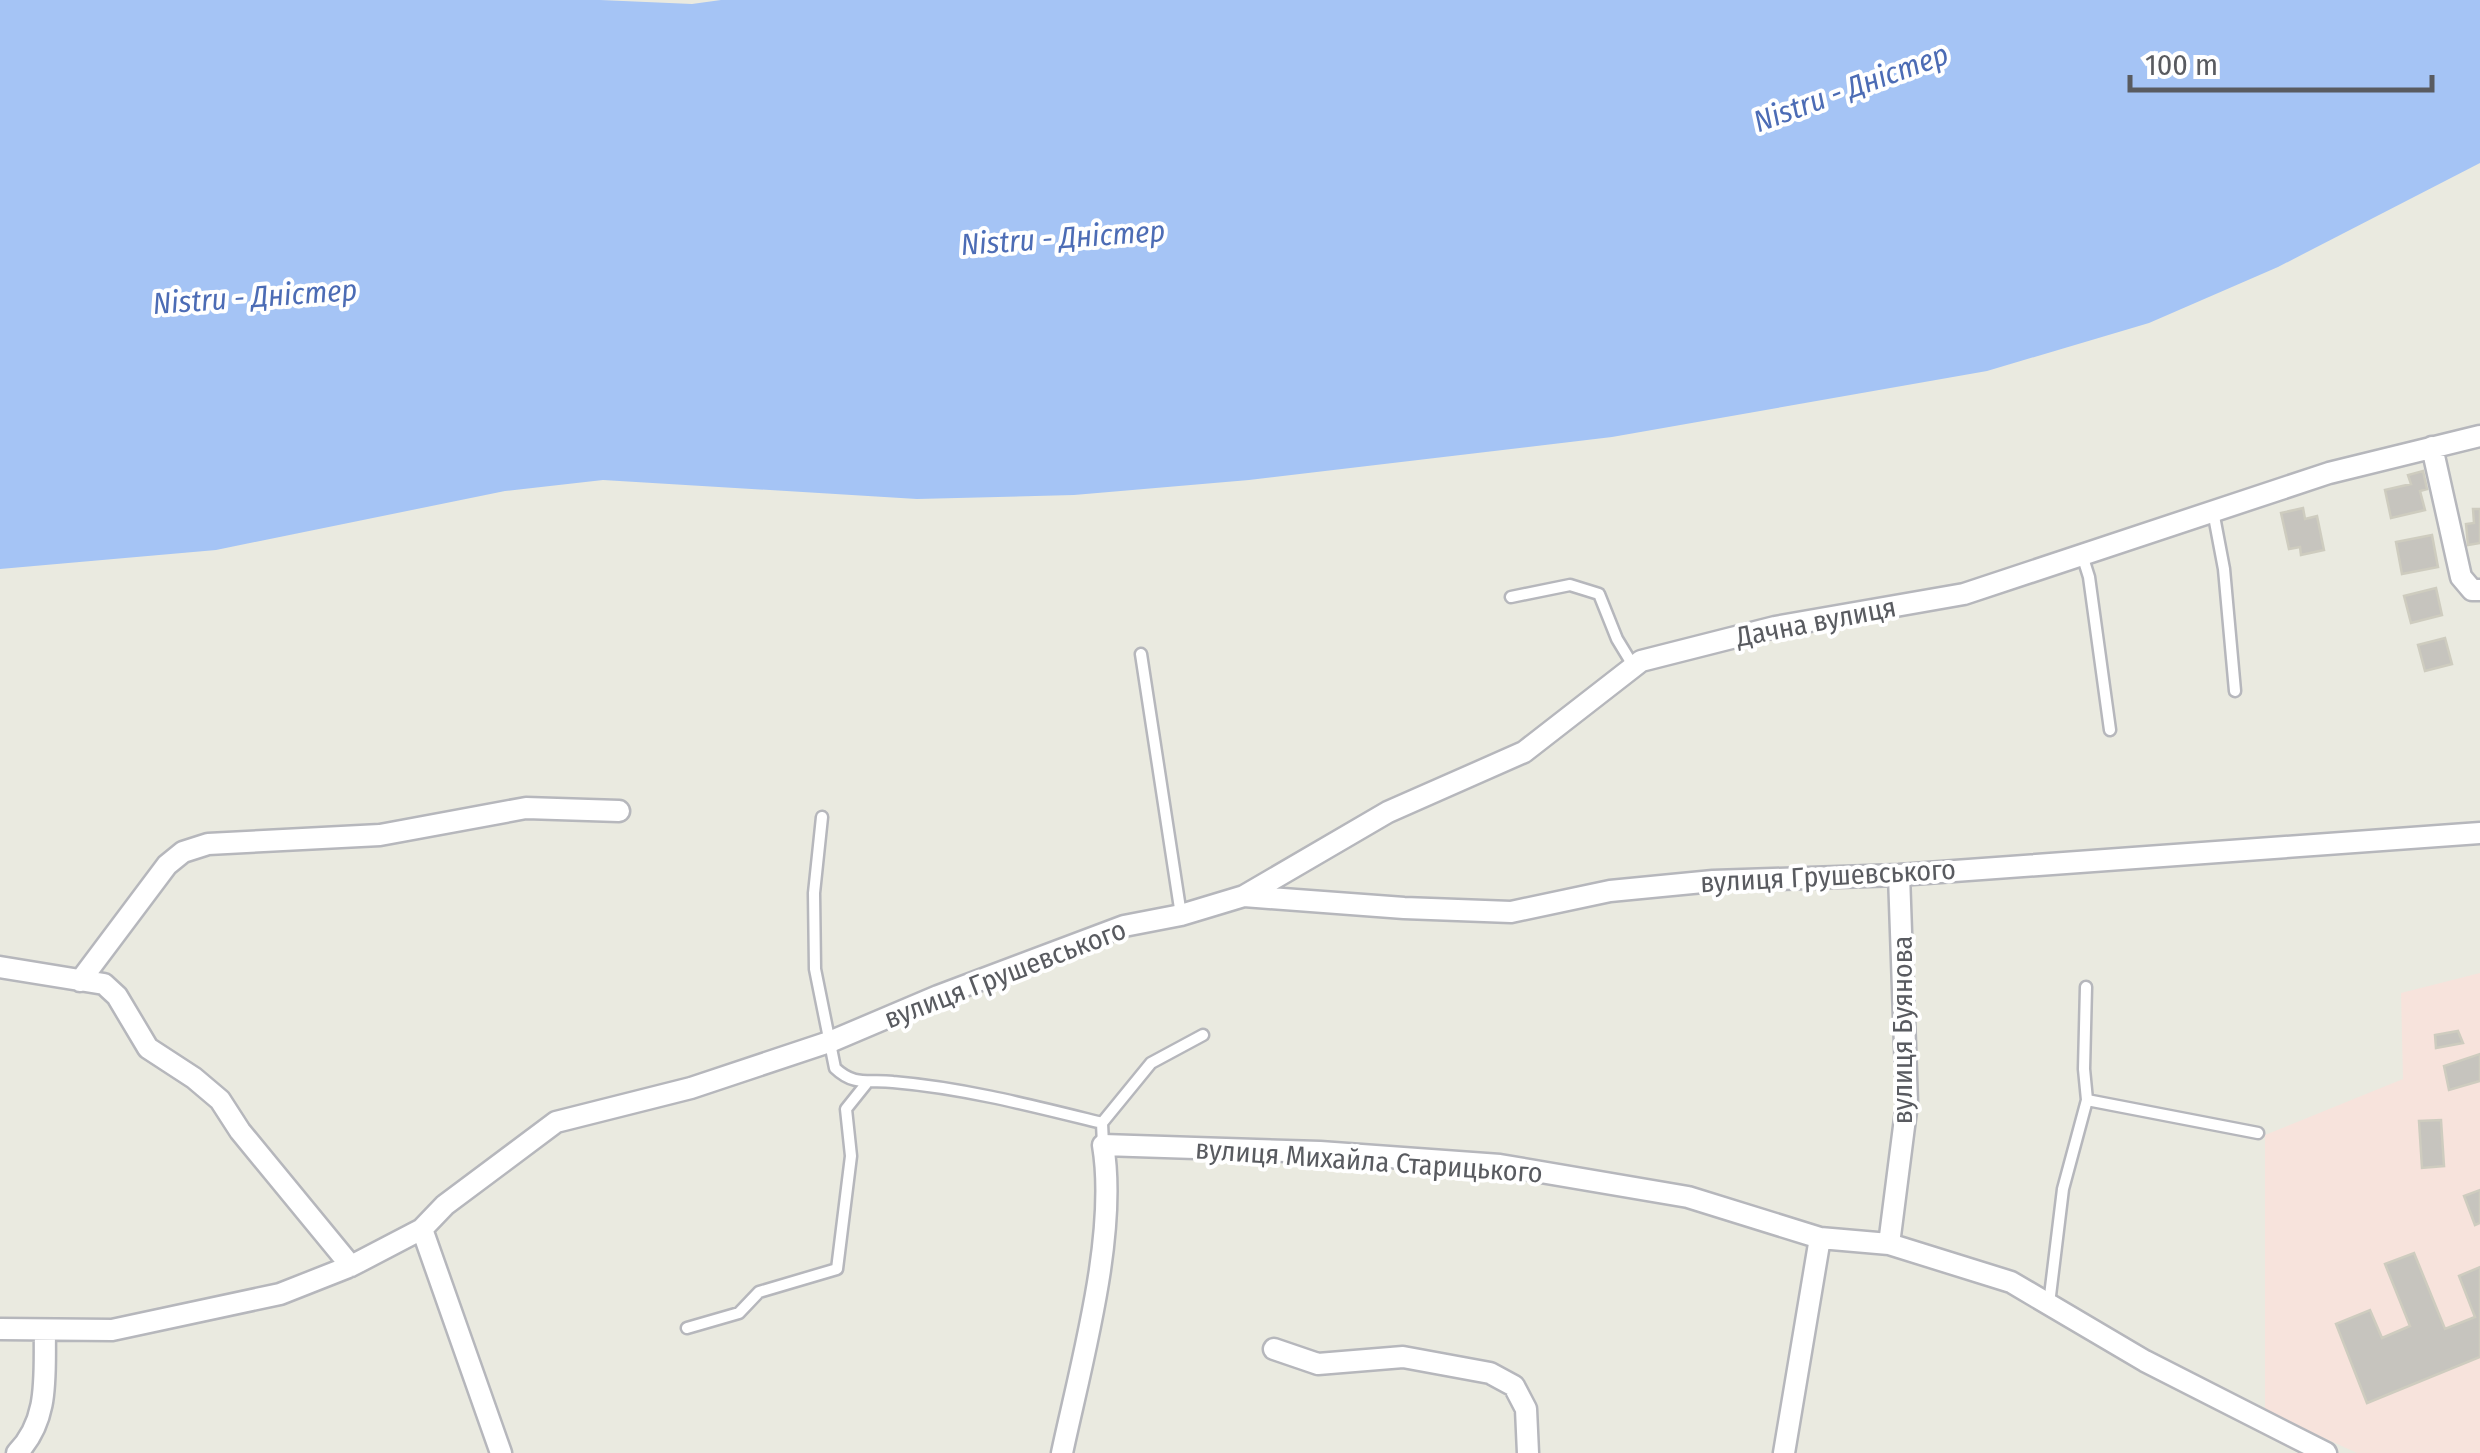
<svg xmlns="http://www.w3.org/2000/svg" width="2480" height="1453" viewBox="0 0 2480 1453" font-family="'Fira Sans Condensed',sans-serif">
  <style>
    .medical { fill: #f7e3dc }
    .water { fill: #a5c4f5 }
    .building { fill: #c6c4be; stroke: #ceccbf; stroke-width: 2.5 }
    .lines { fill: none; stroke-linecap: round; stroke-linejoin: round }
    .lane-casing { stroke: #b6b7bc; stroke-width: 15 }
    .street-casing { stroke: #b6b7bc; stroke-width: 25 }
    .lane { stroke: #fff; stroke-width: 10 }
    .street { stroke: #fff; stroke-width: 20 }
    .labels { text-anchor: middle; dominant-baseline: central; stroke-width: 8; stroke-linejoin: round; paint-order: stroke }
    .street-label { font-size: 28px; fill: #595b60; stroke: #fff }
    .water-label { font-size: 30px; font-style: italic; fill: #4c6cb5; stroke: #fff }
  </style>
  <rect width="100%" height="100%" fill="#eaeae0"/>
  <path class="medical" d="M2480,973V1453H2357L2265,1411V1135L2403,1079L2401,993Z"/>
  <path class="water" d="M0,0H600L692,4L721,0H2480V163L2278,267L2149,323L1987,371L1612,437L1249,480L1074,495L917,499L603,480L505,491L216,550L0,569Z"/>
  <path class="building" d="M2423,471L2427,489L2420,491L2425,510L2391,518L2385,490L2411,484L2408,475Z
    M2303,508L2305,519L2317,516L2324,550L2301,555L2300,547L2289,549L2281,513Z
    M2473,509H2480V543L2468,545L2466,524L2474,523Z
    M2432,535L2438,567L2402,574L2396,542Z
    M2436,588L2442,615L2411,623L2404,596Z
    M2445,638L2452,664L2425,671L2418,645Z
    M2458,1031L2463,1043L2436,1048L2435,1035Z
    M2480,1054V1081L2449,1090L2444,1066Z
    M2441,1120L2444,1166L2422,1168L2419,1121Z
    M2480,1190V1223L2475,1225L2464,1196Z
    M2414,1253L2445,1329L2475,1317L2459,1276L2480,1267V1357L2367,1403L2336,1324L2370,1310L2382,1338L2410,1326L2385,1264Z"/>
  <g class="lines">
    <defs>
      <path id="lane" d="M2213,511L2224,569L2235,691
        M2082,555L2089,577L2110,730
        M1511,597L1570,585L1599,594L1617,639L1634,667
        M1141,654L1181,915
        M822,817L814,893L815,969L835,1068C855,1087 869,1079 893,1082C964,1088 1033,1106 1102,1123
        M2087,1100L2258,1133
        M1103,1145L1102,1123L1151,1063L1203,1035
        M2049,1304L2063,1189L2087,1100L2084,1069L2086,987
        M687,1328L739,1313L759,1292L837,1269L851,1156L846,1109L866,1084"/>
      <path id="street" d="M2432,447L2461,577L2472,590H2480
        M1244,896L1388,812L1524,752L1641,661L1775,627L1964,594L2329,473L2480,436
        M0,967L104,984L117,996L148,1048L194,1078L220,1100L240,1131L351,1266
        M80,981L167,865L183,852L208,844L380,835L526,808L619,811
        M422,1229L501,1453
        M1889,1244L1907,1103L1899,875
        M0,1329L112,1330L280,1294L351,1266L422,1229L445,1205L556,1122L691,1088L832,1041L938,996L1124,926L1181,915L1244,896L1404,908L1511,912L1610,891L1713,881L1899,875L2480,833
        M1274,1349L1318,1364L1403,1357L1490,1373L1514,1386L1526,1409L1528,1453
        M17,1453C50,1419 44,1375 45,1331
        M1062,1453C1081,1364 1118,1234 1103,1145L1320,1152L1500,1165L1688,1197L1820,1238L1889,1244L2011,1282L2145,1361L2326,1453
        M1784,1453L1820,1238"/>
    </defs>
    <use href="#lane" class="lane-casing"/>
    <use href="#street" class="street-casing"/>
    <use href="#lane" class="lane"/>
    <use href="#street" class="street"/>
  </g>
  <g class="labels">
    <g class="street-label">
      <text transform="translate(1816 622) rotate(-11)">Дачна вулиця</text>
      <text transform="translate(1828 876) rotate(-3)">вулиця Грушевського</text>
      <text transform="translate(1005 974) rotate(-21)">вулиця Грушевського</text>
      <text transform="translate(1902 1030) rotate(-90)">вулиця Буянова</text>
      <text transform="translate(1369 1161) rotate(4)">вулиця Михайла Старицького</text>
    </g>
    <g class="water-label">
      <text transform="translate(1851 88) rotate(-20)">Nistru - Дністер</text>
      <text transform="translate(1063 238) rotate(-4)">Nistru - Дністер</text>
      <text transform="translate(255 297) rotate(-4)">Nistru - Дністер</text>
    </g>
  </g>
  <path d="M2130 75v15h302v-15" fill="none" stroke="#595b60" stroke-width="5"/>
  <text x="2145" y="75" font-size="30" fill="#595b60" stroke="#ffffff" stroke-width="8" paint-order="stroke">100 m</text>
</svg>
